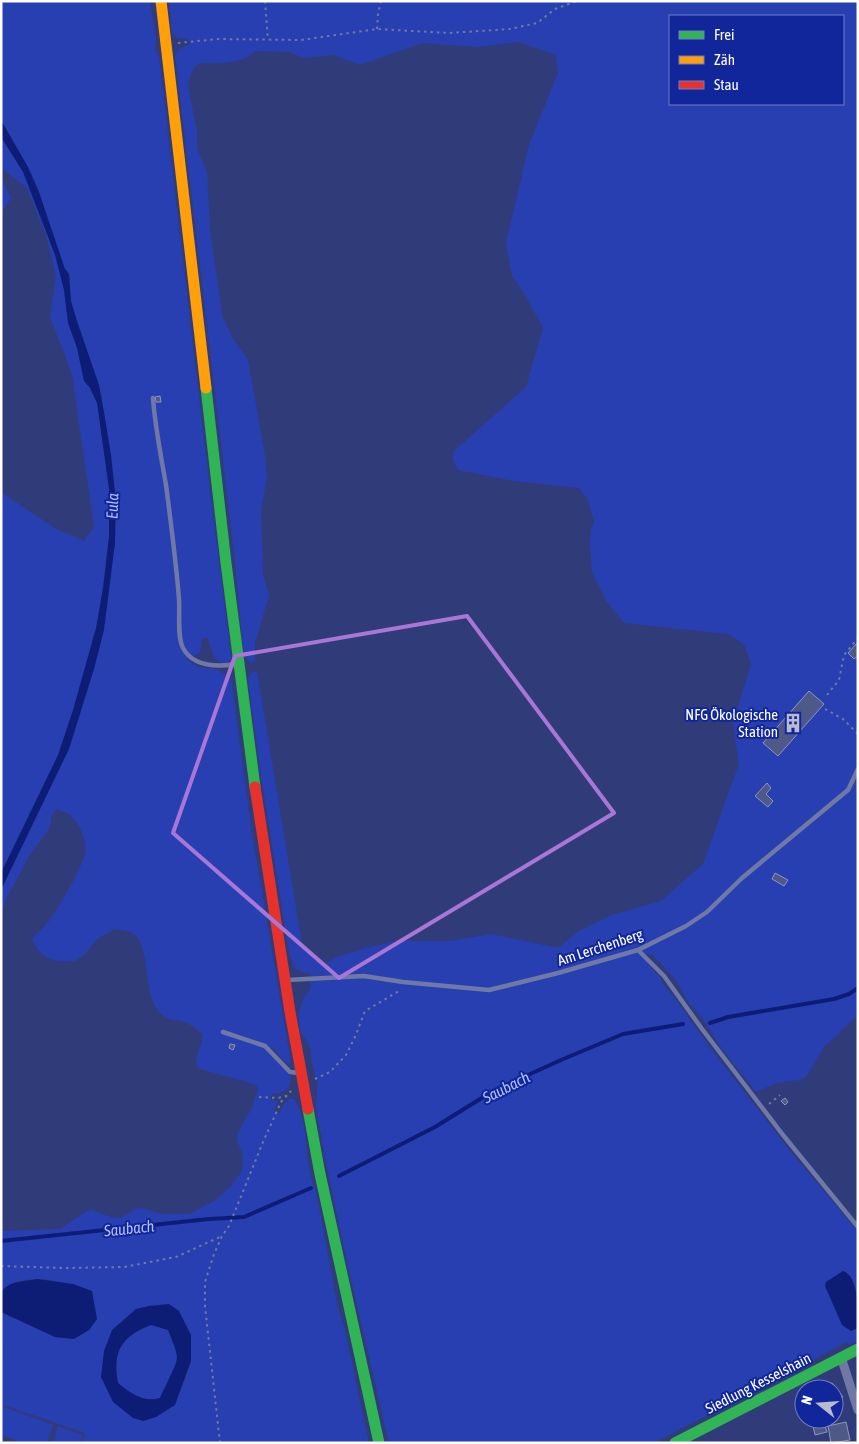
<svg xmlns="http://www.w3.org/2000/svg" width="859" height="1444" viewBox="0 0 859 1444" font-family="'Asap Condensed',sans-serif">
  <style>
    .green { fill: #283fb1; fill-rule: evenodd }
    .water { fill: #0d1d76; fill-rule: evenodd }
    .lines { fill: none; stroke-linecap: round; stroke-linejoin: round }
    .stream { stroke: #0d1d76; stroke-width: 4 }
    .building { fill: #4e5889; stroke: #8f96ba }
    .path { stroke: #7078a5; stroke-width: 2; stroke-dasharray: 2.5 4; stroke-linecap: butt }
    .lane { stroke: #7078a5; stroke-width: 4.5 }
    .street { stroke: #7078a5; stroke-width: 9 }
    .fast { stroke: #30b455; stroke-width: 11 }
    .slow { stroke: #ff9f0a; stroke-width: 11 }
    .jam { stroke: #e5322d; stroke-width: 11 }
    .marked { fill: none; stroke: #a976d5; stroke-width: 4; stroke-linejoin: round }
    .labels { text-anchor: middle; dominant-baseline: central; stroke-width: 4; stroke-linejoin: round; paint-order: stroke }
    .poi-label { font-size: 15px; fill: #fff; stroke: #11269a; text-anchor: end }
    .street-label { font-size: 15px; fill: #fff; stroke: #11269a }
    .water-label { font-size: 16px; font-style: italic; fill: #b1befa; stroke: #11269a }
  </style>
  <rect width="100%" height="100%" fill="#303c7a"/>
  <path class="green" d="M1,1H150L156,38L155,49L159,57L209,482L231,657L229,661C213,668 212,649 208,638H202L200,653L186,659L198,667L216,669L231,678L252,834L291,1063H286L272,1047L267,1051L291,1077C290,1090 285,1093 272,1094L270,1100H278L274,1111L279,1114L284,1104L289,1099H294C311,1124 302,1163 316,1191L338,1309L344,1326L369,1443H82L85,1433L1,1404V1358L4,1352L1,1351V1312L55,1337L74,1339L89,1330L97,1319L92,1291C71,1283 17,1268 1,1293V1231L60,1229L87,1211L92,1210L110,1217L121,1218L136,1209L142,1208L161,1214H189L216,1200L229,1188L240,1174L243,1166L242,1152L237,1141V1135L251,1109L258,1091L257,1086L254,1084L200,1069L196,1065C196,1055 202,1044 203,1034C197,1030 192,1025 187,1023C174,1018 166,1022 157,1009C143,989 151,946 133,933C128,930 120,930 115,929L98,938L85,954L75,961H59L47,958L38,950L32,939C36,933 40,931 45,926C54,917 83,866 85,854C87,846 83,835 80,828C74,817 69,813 57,809L51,815V822L48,830L29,856L5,901L1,920V492L56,529L84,541L94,527L72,374L50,317L56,277L46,235L27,188L3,169L1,151ZM136,1309L191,1335V1361L185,1381L133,1418L104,1351Z
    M169,1H858V1015L823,1048L806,1077L799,1080L776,1083L756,1092L720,1046L703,1019L688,1002L676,980L652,954L641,955L661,979L664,986L674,997L714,1053L790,1151L858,1232V1341L851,1344L845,1343L654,1443H389L345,1253L326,1162L316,1107L317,1088L318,1085C316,1076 312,1067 311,1058C311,1055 312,1050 310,1047C309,1042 304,1038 302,1034C296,1021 299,1000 310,990L311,974L302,972L295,969L289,952L261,776L248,678L253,672L257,671L302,945L313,957L324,965L335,958L359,950L396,941H451L491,934L558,948L579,931L612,915L661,901L703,864L739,764L733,724L751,664L744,644L728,634L624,623L607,602L592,572L590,542L591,529L594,521L588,500L579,488L514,481L458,470L453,461V452L526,387L543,328L524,293L512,276L506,243L529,145L558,73L556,55L519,42L478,47L422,43L360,65L333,55L303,58L290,52L255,51C243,64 216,64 199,63L194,68L190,76L188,87L197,131V149L207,172L210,230L222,315L232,337L248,360L265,456L267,477L261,512L263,575L269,595L255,643V661L251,663L244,656L234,552L175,54L180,48L191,44L188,39L177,38L172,32ZM670,16H843V104H670Z
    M1,177L11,198L3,210L1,211Z
    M152,1325L168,1330C171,1338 177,1348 177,1357C178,1363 163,1391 160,1398C144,1403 130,1393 118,1383C112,1351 122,1336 152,1325Z
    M1,1406L53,1425L47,1443H23L1,1435Z
    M58,1426L82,1435L80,1443H53Z"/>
  <path class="water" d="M1,120L28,167L39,192L65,269L69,274L71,301L77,321L99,385L104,412L111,455L116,501L115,543L104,630L94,669L69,749L1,890V873L58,755L73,710L96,628L103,588L109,536V489L97,403L90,388L84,381L77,348L68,323L64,290L55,255L23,172L1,137Z
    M843,1271C859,1276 858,1311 858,1328L851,1331L842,1325L825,1286L826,1282Z
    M38,1279L73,1284L92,1291L97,1319L89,1330L74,1339L55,1337L1,1312C1,1307 0,1300 1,1295C3,1281 27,1281 38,1279Z
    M169,1304L179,1311L191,1335V1361L175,1405L156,1417L143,1421L133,1418L113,1402L101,1377L104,1351L112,1330L136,1309L149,1306ZM151,1325L168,1330C171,1338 176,1348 177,1357C178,1363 163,1390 160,1398C144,1403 130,1393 118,1383C112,1351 122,1336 151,1325Z"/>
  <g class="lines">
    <path class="stream" d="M710,1023L728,1017L834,999L849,994L858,988
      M339,1176L435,1127L493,1091L561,1060L623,1034L683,1024
      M1,1241L209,1219L244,1217L311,1188"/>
  </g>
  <path class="building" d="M160,396L161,402H156L155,397Z
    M858,642V656L854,659L848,653Z
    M809,691L824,704L778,756L763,743Z
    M767,783L771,788L766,794L773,801L768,807L755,796Z
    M775,873L788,880L784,886L772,879Z
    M230,1044L235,1045L233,1050L229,1048Z
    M785,1098L788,1102L785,1105L781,1101Z
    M832,1383L843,1397L834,1403V1389H824Z
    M846,1422L850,1440L831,1443L828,1426Z
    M824,1423L827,1432L815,1435L813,1426Z"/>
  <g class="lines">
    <path class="path" d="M265,1L268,40
      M377,29L378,14L381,1
      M178,43L219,39L301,40L377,29L449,33L510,29L537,23L555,9L577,1
      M827,695L839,680L844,655L858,638
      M825,709L843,719L858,734
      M857,797H858
      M315,1079L330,1072L346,1055L355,1037L365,1011L399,991
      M259,1097L278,1098L286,1096
      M769,1104L780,1095
      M1,1266L66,1268L124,1267L176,1257L222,1236
      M220,1443L205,1306V1282L214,1254L222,1236L229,1226L263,1142L281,1102L291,1091"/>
    <path class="lane" d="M153,398C155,427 161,456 166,485C171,523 176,561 179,599C180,611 177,637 183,648C193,667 218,667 237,664
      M638,950L664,976L702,1029L783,1135L858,1227
      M287,980L364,976L403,982L489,990L558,973L638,950L686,926L707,912L742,878L848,790L858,769
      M223,1032L265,1046L290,1072L300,1073"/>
    <path class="street" d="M841,1357L858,1410"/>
    <path class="fast" d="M206,388L226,563L255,787
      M308,1109L320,1174L379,1443
      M675,1443L858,1349"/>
    <path class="slow" d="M161,1L206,388"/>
    <path class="jam" d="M255,787L290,1012L308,1109"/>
  </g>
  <path class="marked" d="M467,616L614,813L339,978L173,833L235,656Z"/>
  <defs>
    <symbol id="building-bare" viewBox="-9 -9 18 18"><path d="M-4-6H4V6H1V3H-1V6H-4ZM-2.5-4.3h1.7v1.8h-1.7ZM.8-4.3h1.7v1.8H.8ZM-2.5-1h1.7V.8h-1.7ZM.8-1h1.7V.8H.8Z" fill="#b7bbd0" stroke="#11269a" stroke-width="2.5" paint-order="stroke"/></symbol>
  </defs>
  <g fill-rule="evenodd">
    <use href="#building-bare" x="779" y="709" width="28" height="28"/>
  </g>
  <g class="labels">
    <g class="poi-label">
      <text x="778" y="714">NFG Ökologische<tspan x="778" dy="17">Station</tspan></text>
    </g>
    <g class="street-label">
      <text transform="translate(600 947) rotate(-18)">Am Lerchenberg</text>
      <text transform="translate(758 1383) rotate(-27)">Siedlung Kesselshain</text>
    </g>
    <g class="water-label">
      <text transform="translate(112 506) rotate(-88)">Eula</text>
      <text transform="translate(506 1087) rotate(-27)">Saubach</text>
      <text transform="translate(129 1228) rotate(-6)">Saubach</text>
    </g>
  </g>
  <rect width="859" height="1444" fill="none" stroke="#ffffff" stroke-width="5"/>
  <rect x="669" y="15" width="175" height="90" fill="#11269a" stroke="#707dc2"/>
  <rect x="679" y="31" width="25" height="8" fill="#30b455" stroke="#707dc2"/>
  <text x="714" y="40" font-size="15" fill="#ffffff">Frei</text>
  <rect x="679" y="56" width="25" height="8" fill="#ff9f0a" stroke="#707dc2"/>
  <text x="714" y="65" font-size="15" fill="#ffffff">Zäh</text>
  <rect x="679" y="81" width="25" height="8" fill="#e5322d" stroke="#707dc2"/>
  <text x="714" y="90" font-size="15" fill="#ffffff">Stau</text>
  <g transform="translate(819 1404) rotate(287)"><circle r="24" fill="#11269a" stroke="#707dc2"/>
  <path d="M0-4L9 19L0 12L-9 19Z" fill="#b7bbd0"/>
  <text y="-8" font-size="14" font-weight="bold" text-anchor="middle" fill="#ffffff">N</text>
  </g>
</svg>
